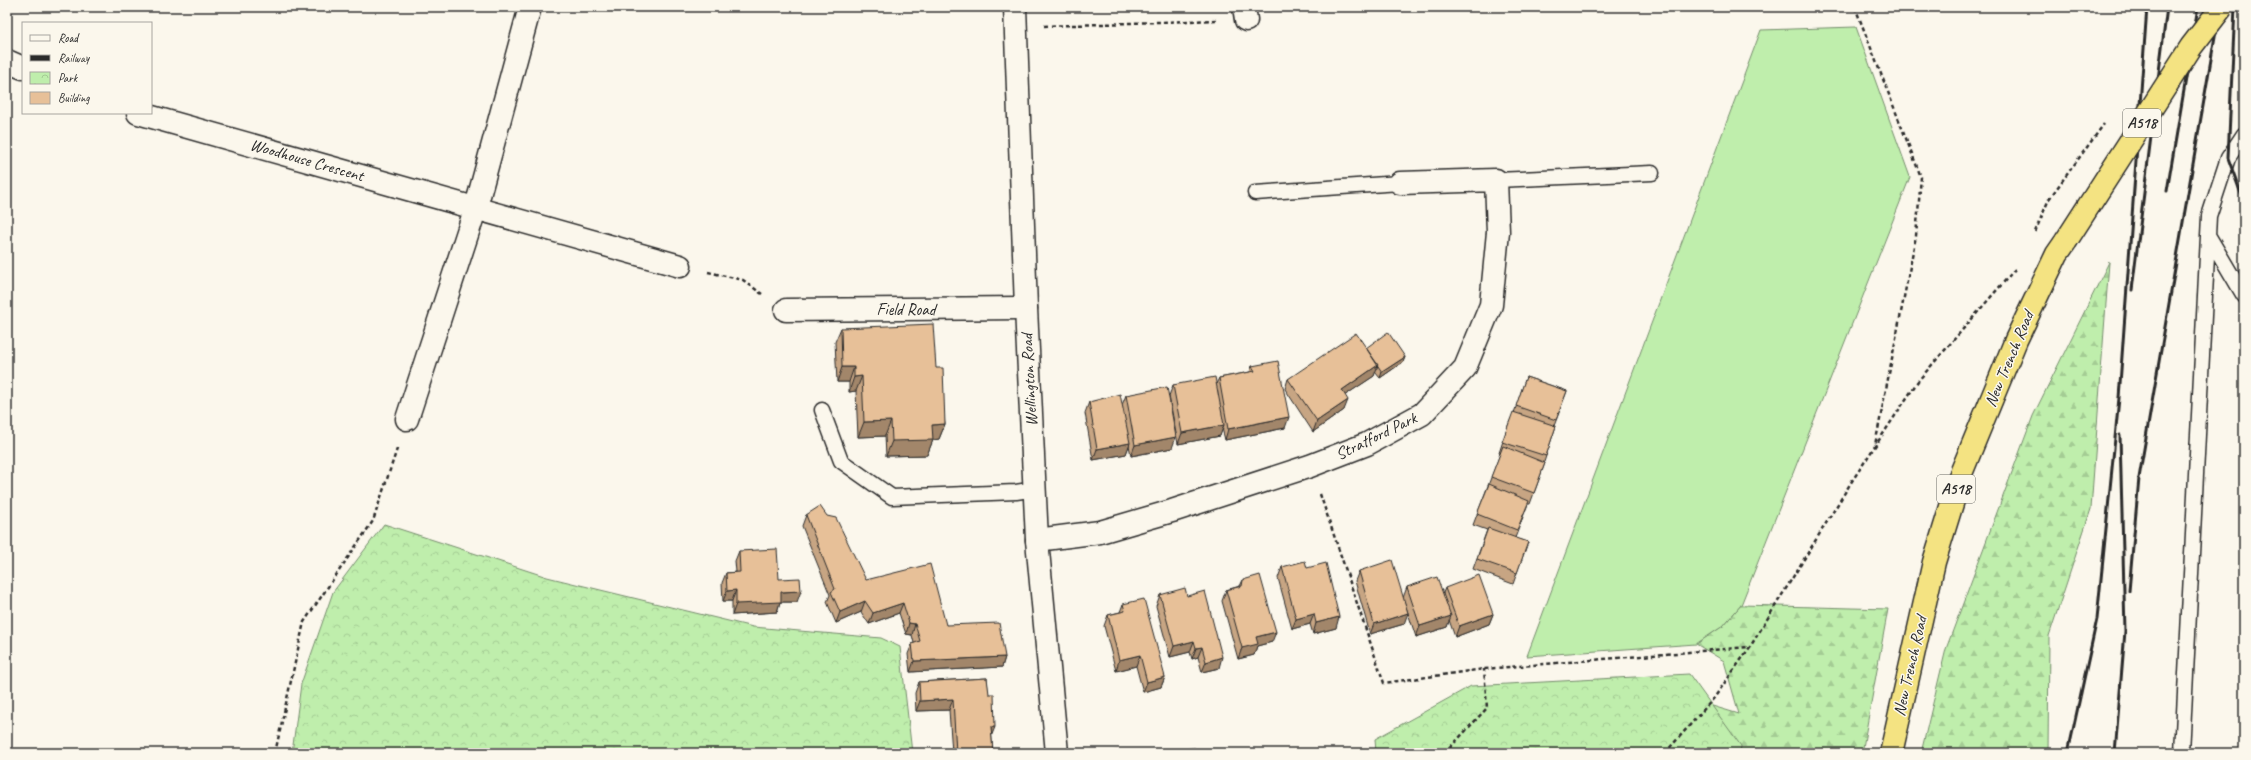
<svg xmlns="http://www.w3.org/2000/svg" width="2251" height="760" viewBox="0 0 2251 760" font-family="Caveat,sans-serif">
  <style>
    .forest { fill: url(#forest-firs); stroke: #758c6c }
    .park { fill: url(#park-crowns); stroke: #758c6c }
    .garden { fill: #bfeeac; stroke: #758c6c }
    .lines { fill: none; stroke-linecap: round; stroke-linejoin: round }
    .lane-casing { stroke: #2b2b2b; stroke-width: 17 }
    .street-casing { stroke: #2b2b2b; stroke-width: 25 }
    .secondary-casing { stroke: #2b2b2b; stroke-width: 25 }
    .highway-casing { stroke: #2b2b2b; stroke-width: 25 }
    .path { stroke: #2b2b2b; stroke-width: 2.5; stroke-dasharray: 4 3; stroke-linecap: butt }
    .lane { stroke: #fbf7ec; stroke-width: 14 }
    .street { stroke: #fbf7ec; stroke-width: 22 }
    .secondary { stroke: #fbf7ec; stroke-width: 22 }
    .highway { stroke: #f4e382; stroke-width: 22 }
    .rail { stroke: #2b2b2b; stroke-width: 3 }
    .highway-bridge-casing { stroke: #2b2b2b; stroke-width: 25; stroke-linecap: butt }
    .path-bridge { stroke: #2b2b2b; stroke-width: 2.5; stroke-dasharray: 4 3; stroke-linecap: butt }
    .highway-bridge { stroke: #f4e382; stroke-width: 22 }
    .wall { fill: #c7a583; stroke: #2b2b2b }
    .shaded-wall { fill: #a2866a; stroke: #2b2b2b }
    .building { fill: #e7c098; stroke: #2b2b2b }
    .labels { text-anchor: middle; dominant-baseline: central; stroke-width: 3; stroke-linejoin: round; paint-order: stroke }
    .shield { fill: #fbf7ec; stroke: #696865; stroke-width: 1 }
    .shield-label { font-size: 16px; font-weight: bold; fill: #2b2b2b }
    .street-label { font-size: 17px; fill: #2b2b2b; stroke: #fbf7ec }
  </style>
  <defs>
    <pattern id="forest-firs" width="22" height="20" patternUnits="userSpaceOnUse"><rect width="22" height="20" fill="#bfeeac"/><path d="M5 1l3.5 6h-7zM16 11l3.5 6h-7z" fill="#a4cc94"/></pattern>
    <pattern id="park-crowns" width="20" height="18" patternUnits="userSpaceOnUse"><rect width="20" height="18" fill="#bfeeac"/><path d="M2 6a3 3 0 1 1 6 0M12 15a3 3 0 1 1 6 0" fill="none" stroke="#a4cc94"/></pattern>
  </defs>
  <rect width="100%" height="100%" fill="#fbf7ec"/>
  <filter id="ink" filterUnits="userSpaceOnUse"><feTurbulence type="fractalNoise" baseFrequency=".025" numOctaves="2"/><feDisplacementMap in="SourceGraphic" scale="8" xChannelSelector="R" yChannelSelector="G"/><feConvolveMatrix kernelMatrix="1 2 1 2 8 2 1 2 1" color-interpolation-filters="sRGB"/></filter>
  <g filter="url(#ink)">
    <path class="forest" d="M2109,262L2091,509L2049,636L2048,753H1921L1946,649L2033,416Z
      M1741,605L1888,609L1862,753H1583L1669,693L1739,714L1724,661L1696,644L1723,626Z"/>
    <path class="park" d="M384,524L547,577L753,627L881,638L900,647L912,753H292L301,684L333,592Z
      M1689,674L1741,746L1740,753H1376L1375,739L1471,686Z"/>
    <path class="garden" d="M1856,27L1910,177L1741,605L1723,626L1696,644L1527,656L1761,30Z"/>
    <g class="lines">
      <defs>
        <path id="lane" d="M1496,180L1652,173
          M1255,193L1400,183
          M2208,235L2244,296
          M822,410L841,461L892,497L1016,492L1035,489
          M2182,753L2209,216L2228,158L2244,134"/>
        <path id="street" d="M1244,7L1246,20
          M7,61L23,68
          M138,113L680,266
          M786,310L1026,308
          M407,419L476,207L530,7
          M1037,540L1100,532L1172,511L1310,466L1367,444L1422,414L1465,368L1491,305L1498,232L1496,180L1400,183"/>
        <path id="secondary" d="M1015,7L1026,308L1037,540L1057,753"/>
        <path id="highway" d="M1891,753L1934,562L1962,471L2016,340L2057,254L2066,241"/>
      </defs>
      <use href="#lane" class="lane-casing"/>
      <use href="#street" class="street-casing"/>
      <use href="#secondary" class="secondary-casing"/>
      <use href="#highway" class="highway-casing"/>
      <path class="path" d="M1855,7L1921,177L1916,236L1875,445
        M1044,26L1217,20
        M2035,232L2049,199
        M708,272L743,280L762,294
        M1320,494L1384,683L1484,669L1749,647
        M275,753L304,622L373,521L398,446
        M1445,753L1487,708L1484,669
        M1665,753L1714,698L1750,647L1852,481L1918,381L2016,268"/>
      <use href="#lane" class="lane"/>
      <use href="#street" class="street"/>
      <use href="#secondary" class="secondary"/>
      <use href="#highway" class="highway"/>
      <path class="rail" d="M2235,7L2228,158L2244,202
        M2167,191L2198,7
        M2132,290L2167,7
        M2129,591L2139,478L2220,7
        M2068,753L2097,619L2119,398L2147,7
        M2115,753L2125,631L2120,435"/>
      <defs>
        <path id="highway-bridge" d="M2066,241L2191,47L2222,7"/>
      </defs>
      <use href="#highway-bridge" class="highway-bridge-casing"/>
      <path class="path-bridge" d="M2049,199L2104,124"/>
      <use href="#highway-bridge" class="highway-bridge"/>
    </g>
    <path class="wall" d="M841,328L936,368L945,424L939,439L933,440L927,455L886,456L885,436L858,437L856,391L849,392V382H837L835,342Z
      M1366,348L1405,357L1403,362L1380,378L1375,372L1374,376L1345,395L1344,410L1313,432L1285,389L1288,379Z
      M1252,366L1285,428L1225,440L1222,428L1220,436L1178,444L1169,396L1173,385L1216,384L1219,378L1250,372Z
      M1526,377L1567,391L1554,426H1556L1544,462L1545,463L1530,504H1528L1515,538L1528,542L1513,584L1473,569L1487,530L1473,525L1500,454L1499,453L1509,423L1514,413Z
      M1126,395L1172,448L1131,456L1129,445L1126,454L1093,460L1085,413L1089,402L1122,405Z
      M806,515L866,580L946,625L1005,657L1002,667L910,672L908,654L912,644L914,643L912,635L906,634L899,613L869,624L861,612L836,623L827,602L830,595L802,526Z
      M739,551L779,579L797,602H780L777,612L732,615V601H723L722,583L726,573L736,572L735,561Z
      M1282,567L1307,568L1336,628L1313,634L1310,624L1292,629L1278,578Z
      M1359,571L1404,624L1370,634L1355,581Z
      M1243,580L1272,642L1257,646L1254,655L1238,659L1222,601L1226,590L1240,586Z
      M1407,587L1443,593L1445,588L1493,614L1489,624L1455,637L1449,620L1447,627L1416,637L1403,598Z
      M1160,595L1187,596L1219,668L1202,672L1198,657L1192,659L1190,652L1170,657L1156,606Z
      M1123,604L1165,677L1161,687L1143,692L1136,666L1116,671L1104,626L1108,615L1120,612Z
      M987,678L993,753H952L949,710L916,711L915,693L919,682Z"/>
    <path class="shaded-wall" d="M1405,357L1403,362L1380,378L1382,372Z
      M1378,365L1374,376L1338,400L1342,390Z
      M842,367H854L849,382H837Z
      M862,376L856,391L849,392L854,377Z
      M1348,400L1344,410L1313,432L1317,421Z
      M1289,417L1285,428L1225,440L1228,429Z
      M891,421L885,436L858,437L864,422Z
      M945,424L939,439L933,440L927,455L886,456L892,441L932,425Z
      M1224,425L1220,436L1178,444L1182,433Z
      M1176,437L1172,448L1131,456L1135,445Z
      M1130,443L1126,454L1093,460L1097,449Z
      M736,590L732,601H723L727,591Z
      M801,591L797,602H780L777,612L732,615L736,604L781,592Z
      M865,601L861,612L836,623L840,612Z
      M903,603L899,613L869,624L873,613Z
      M1408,613L1404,624L1370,634L1374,624Z
      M1314,614L1310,624L1292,629L1296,619Z
      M1493,614L1489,624L1455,637L1459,626Z
      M1451,616L1447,627L1416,637L1420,626Z
      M1339,617L1336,628L1313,634L1316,623Z
      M909,623L915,624L912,635L906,634Z
      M1276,632L1272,642L1257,646L1254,655L1238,659L1242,648L1256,637Z
      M1194,641L1190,652L1170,657L1174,646Z
      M1202,647L1198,657L1192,659L1196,648Z
      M1140,655L1136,666L1116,671L1119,660Z
      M1005,657L1002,667L910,672L914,661Z
      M1222,657L1219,668L1202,672L1206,662Z
      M1165,677L1161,687L1143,692L1147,682Z
      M953,699L949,710L916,711L920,701Z
      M991,727H995L991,737Z"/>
    <path class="building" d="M933,324L936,368H943L945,424L932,425L933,440L892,441L891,421L864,422L862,376L854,377V367H842L841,328Z
      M1388,332L1405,357L1382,372L1366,348Z
      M1356,333L1378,365L1342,390L1348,400L1317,421L1288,379Z
      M1278,361L1289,417L1228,429L1219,378L1255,371L1252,366Z
      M1215,377L1224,425L1182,433L1173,385Z
      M1526,377L1567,391L1556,420L1516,406Z
      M1167,387L1176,437L1135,445L1126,395Z
      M1120,394L1130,443L1097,449L1089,402Z
      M1513,412L1556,426L1546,456L1502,442Z
      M1503,446L1545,463L1534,493L1491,477Z
      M1489,484L1529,501L1517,530L1477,514Z
      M820,506L827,516L836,518L866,580L930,564L946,625L999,623L1005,657L914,661L912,644L920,641L915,624L909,623L903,603L873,613L865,601L840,612L831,592L835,589L806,515Z
      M1488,528L1528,542L1517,573L1477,559Z
      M777,549L779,579L800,578L801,591L781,592V602L736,604V590L727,591L726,573L740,572L739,551Z
      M1392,560L1408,613L1374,624L1359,571Z
      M1305,561L1307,568L1326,563L1339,617L1316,623L1314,614L1296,619L1282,567Z
      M1260,575L1276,632L1256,637L1258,644L1242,648L1226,590L1242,586L1243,580Z
      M1479,575L1493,614L1459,626L1445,588Z
      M1437,577L1451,616L1420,626L1407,587Z
      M1185,588L1187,596L1205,591L1222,657L1206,662L1202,647L1196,648L1194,641L1174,646L1160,595Z
      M1144,599L1165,677L1147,682L1140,655L1119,660L1108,615L1125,611L1123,604Z
      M987,678L989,694H994L995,727H991L993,753H956L953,699L920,701L919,682Z
      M1195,748V753H1165L1166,750Z
      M1120,751V753H1090Z"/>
  </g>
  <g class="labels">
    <g class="shield">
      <rect x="2123" y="109" width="38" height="28" rx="3"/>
      <rect x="1937" y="475" width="38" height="28" rx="3"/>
    </g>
    <g class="shield-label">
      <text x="2142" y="123">A518</text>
      <text x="1956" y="489">A518</text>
    </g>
    <g class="street-label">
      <text transform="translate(307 160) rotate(16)">Woodhouse Crescent</text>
      <text x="906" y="309">Field Road</text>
      <text transform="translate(2009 359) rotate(-67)">New Trench Road</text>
      <text transform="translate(1029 380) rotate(-93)">Wellington Road</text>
      <text transform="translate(1376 436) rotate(-26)">Stratford Park</text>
      <text transform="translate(1910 666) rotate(-77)">New Trench Road</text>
    </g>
  </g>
  <rect width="2251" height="760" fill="none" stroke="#fbf7ec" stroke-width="24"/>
  <rect x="12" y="12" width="2227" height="736" fill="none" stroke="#2b2b2b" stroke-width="1.5" filter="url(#ink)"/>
  <rect x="22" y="22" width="130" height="92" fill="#fbf7ec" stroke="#a8a59f"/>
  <rect x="30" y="35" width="20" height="6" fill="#fbf7ec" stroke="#a8a59f"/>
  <text x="58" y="42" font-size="12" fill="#2b2b2b">Road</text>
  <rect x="30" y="55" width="20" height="6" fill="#2b2b2b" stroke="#a8a59f"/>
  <text x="58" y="62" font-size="12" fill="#2b2b2b">Railway</text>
  <rect x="30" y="72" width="20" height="12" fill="url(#park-crowns)" stroke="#a8a59f"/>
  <text x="58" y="82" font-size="12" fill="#2b2b2b">Park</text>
  <rect x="30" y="92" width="20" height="12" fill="#e7c098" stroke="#a8a59f"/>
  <text x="58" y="102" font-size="12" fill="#2b2b2b">Building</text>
</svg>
